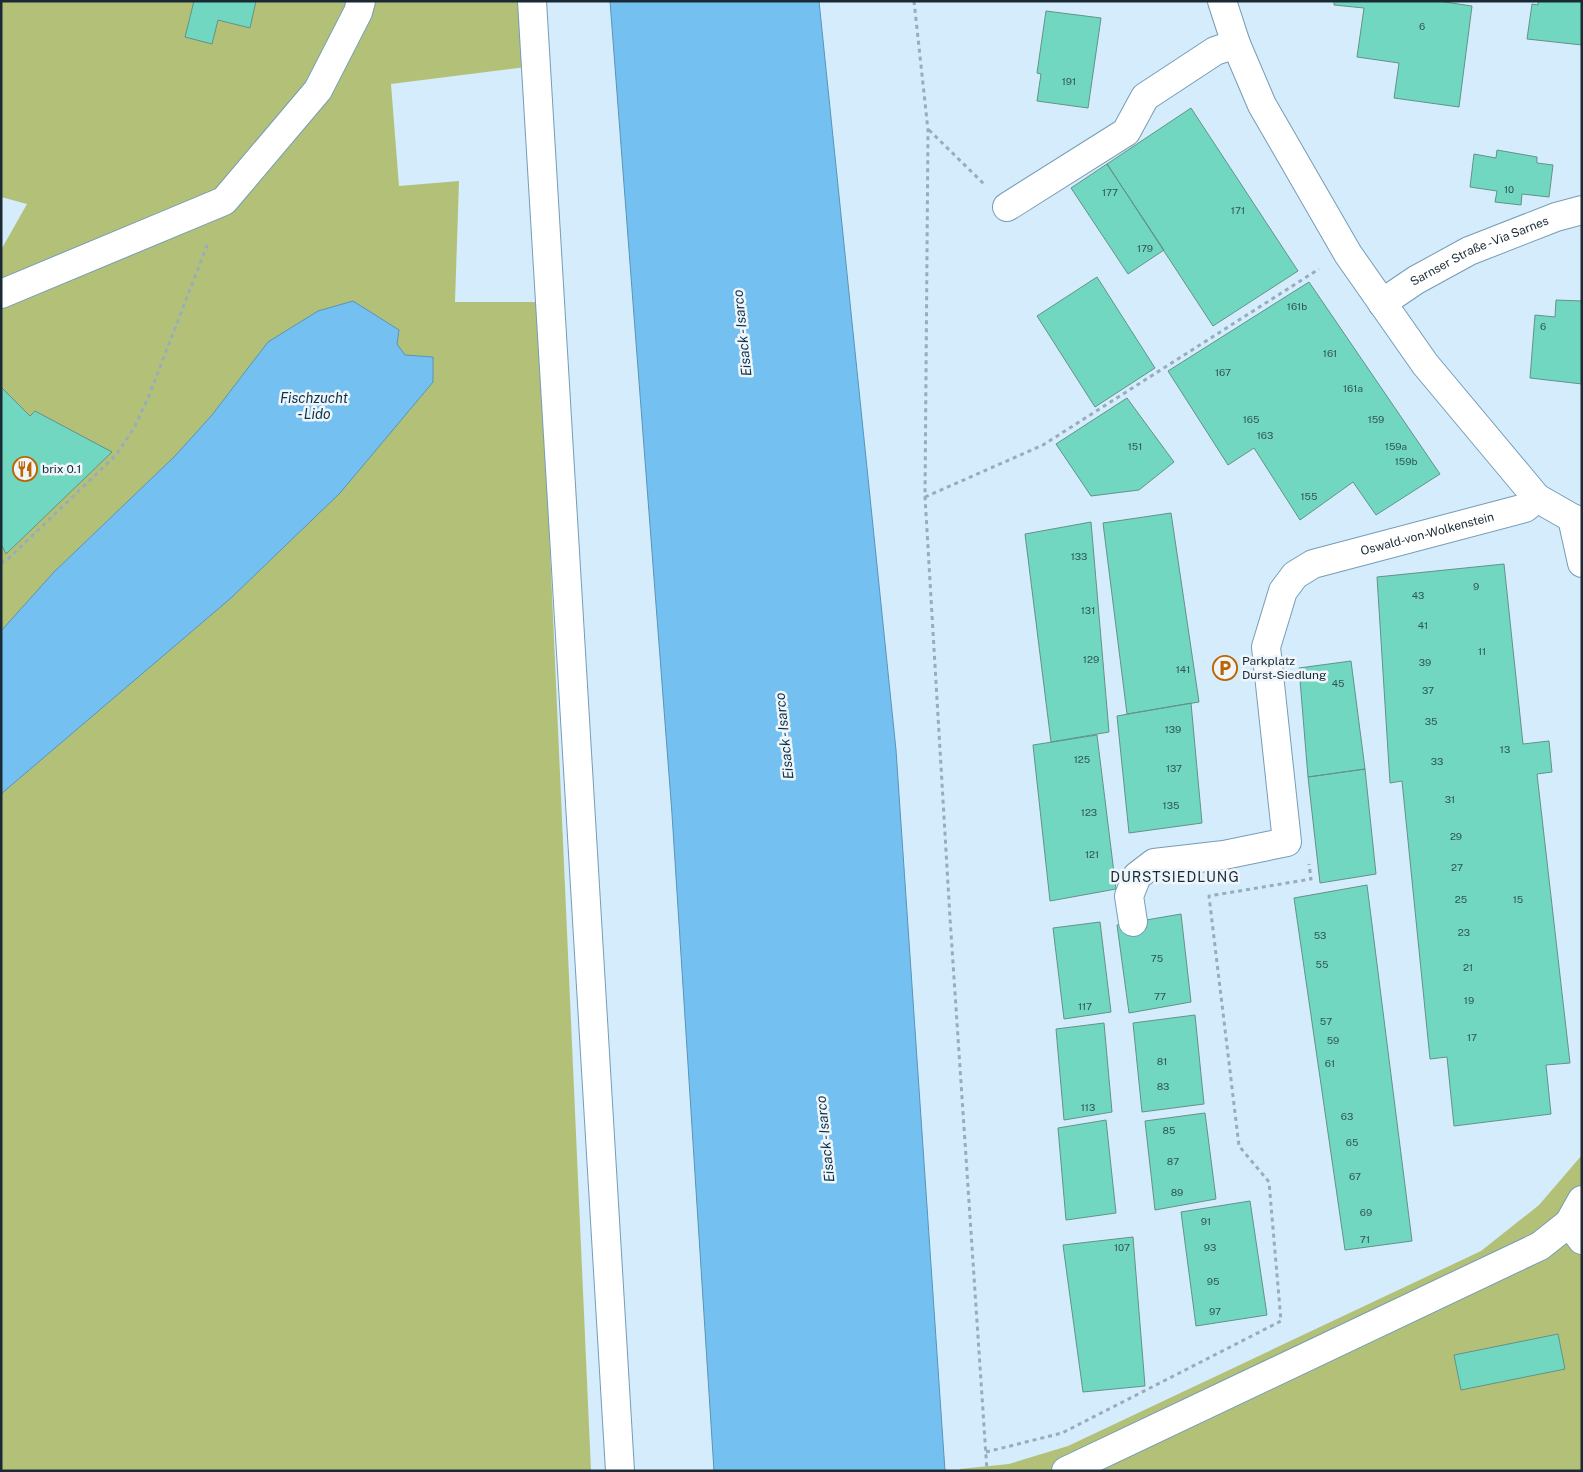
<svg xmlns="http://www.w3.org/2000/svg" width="1583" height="1472" viewBox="0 0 1583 1472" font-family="'Public Sans',sans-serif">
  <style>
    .green { fill: #b3c178 }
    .water { fill: #74c1f1; stroke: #5994b8 }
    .building { fill: #71d7c0; stroke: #629387 }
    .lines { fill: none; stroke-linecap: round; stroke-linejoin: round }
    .minor-casing { stroke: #769cb6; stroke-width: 30 }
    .path { stroke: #98adbb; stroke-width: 3; stroke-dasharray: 4 4; stroke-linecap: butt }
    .minor { stroke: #fff; stroke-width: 28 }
    .labels { text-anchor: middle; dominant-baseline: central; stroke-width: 5; stroke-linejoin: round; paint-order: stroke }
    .number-label { font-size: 10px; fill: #305557 }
    .street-label { font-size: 12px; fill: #1a2a34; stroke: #eef6fc }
    .poi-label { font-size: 12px; fill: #1a2a34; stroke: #eef6fc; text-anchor: start }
    .water-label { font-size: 14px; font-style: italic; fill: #0f3246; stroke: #eef6fc }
    .neighbourhood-label { font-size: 14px; letter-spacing: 1px; fill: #1a2a34; stroke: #eef6fc }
  </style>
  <rect width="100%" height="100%" fill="#d4ecfc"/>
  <path class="green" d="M1,1H521L526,67L391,84L399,186L459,181L455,302H539L591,1471H1V250L27,204L1,197Z
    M1582,1155V1471H960V1469L1009,1464L1068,1446L1481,1251L1539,1205Z"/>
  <path class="water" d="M610,1H819L896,750L945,1471H714L672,814Z
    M353,301L399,330L397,344L405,355L433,357V382L340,493L231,598L1,794V631L54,572L175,456L212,415L268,342L318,311Z"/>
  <path class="building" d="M194,1H256L250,28L218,20L212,44L185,37Z
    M1334,1H1438L1472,6L1459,107L1394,98L1399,63L1357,57L1364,8L1334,5Z
    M1538,1H1582V45L1527,39L1532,4L1538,5Z
    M1046,11L1101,18L1088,108L1037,101L1041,74L1037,73Z
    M1191,108L1298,271L1213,326L1107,164Z
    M1497,150L1537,157V163L1553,165L1549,197L1522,194L1521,205L1495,202L1497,191L1470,187L1474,154L1496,158Z
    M1107,164L1164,250L1128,274L1071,188Z
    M1097,277L1155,368L1095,407L1037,316Z
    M1309,282L1440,474L1376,515L1353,482L1300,520L1254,448L1228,465L1168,371Z
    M1556,300L1582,301V384L1530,378L1535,315L1555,317Z
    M1,387L30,416L35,411L112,452L6,554L1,544Z
    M1127,398L1174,462L1139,490L1091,496L1056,444Z
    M1171,513L1199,702L1127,714L1103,523Z
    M1091,522L1109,732L1051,742L1025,534Z
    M1504,564L1523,744L1549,741L1552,772L1537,774L1570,1063L1546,1065L1551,1114L1454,1126L1447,1057L1430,1059L1402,781L1390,783L1377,577Z
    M1351,661L1365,769L1308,777L1299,668Z
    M1191,703L1202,823L1129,833L1117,716Z
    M1097,735L1116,889L1050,901L1033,745Z
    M1365,769L1376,874L1320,883L1308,777Z
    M1367,885L1412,1241L1345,1250L1294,898Z
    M1181,914L1191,1002L1129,1013L1117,925Z
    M1100,922L1111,1012L1064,1019L1053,928Z
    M1195,1015L1204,1104L1142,1112L1133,1023Z
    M1104,1023L1112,1112L1064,1120L1056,1029Z
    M1205,1113L1216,1199L1155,1210L1145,1121Z
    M1106,1120L1116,1213L1066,1220L1058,1128Z
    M1250,1201L1267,1315L1196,1326L1181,1212Z
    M1133,1237L1145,1386L1083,1392L1063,1245Z
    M1558,1334L1565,1369L1461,1390L1454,1355Z"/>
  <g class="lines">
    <defs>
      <g id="minor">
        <path d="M532,1L620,1471"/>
        <path d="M1222,1L1236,44L1262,105L1348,254L1425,364L1537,498L1572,518L1582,521"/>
        <path d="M1007,207L1126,132L1145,97L1215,51L1236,44"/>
        <path d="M1,294L224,201L318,90L358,12L361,1"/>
        <path id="s1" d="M1382,303L1416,280L1469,251L1556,217L1582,210"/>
        <path d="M1572,518L1582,563"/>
        <path id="s2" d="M1133,922L1129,896L1137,876L1154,863L1224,855L1287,842L1266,647L1283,591L1295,575L1313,564L1525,508L1537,498"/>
        <path d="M1582,1200L1569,1223L1582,1240"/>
        <path d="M1066,1471L1540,1246L1569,1223"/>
      </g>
    </defs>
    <use href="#minor" class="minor-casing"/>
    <path class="path" d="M914,1L928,130L925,497L950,918L987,1471
      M929,130L985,185
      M925,497L1043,445L1319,269
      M1,563L8,559L116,455L134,428L148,398L208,243
      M986,1452L1062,1433L1281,1321L1269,1182L1239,1146L1209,896L1311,879L1309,864"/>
    <use href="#minor" class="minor"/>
  </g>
  <defs>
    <symbol id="restaurant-ring" viewBox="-11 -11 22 22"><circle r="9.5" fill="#eef6fc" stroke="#bd6400" stroke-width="1.5"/><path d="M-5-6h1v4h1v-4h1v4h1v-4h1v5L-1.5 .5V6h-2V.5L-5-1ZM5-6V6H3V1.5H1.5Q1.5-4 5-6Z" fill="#bd6400"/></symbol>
    <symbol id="parking-ring" viewBox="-11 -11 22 22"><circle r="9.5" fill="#eef6fc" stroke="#bd6400" stroke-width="1.5"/><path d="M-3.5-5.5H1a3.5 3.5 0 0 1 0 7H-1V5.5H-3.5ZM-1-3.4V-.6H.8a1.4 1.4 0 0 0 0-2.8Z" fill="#bd6400"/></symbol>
  </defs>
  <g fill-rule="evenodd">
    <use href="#restaurant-ring" x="11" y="455" width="28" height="28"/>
    <use href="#parking-ring" x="1211" y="654" width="28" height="28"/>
  </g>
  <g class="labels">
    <g class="number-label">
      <text x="1422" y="26">6</text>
      <text x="1069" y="81">191</text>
      <text x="1509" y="189">10</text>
      <text x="1110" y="192">177</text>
      <text x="1238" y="210">171</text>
      <text x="1145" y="248">179</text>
      <text x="1297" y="306">161b</text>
      <text x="1543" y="326">6</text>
      <text x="1330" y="353">161</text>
      <text x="1223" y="372">167</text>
      <text x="1353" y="388">161a</text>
      <text x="1251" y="419">165</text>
      <text x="1376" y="419">159</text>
      <text x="1265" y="435">163</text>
      <text x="1135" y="446">151</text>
      <text x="1396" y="446">159a</text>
      <text x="1406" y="461">159b</text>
      <text x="1309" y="496">155</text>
      <text x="1079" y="556">133</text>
      <text x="1476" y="586">9</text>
      <text x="1418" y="595">43</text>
      <text x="1088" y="610">131</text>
      <text x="1423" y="625">41</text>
      <text x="1482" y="651">11</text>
      <text x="1091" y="659">129</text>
      <text x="1425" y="662">39</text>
      <text x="1183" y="669">141</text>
      <text x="1338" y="683">45</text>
      <text x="1428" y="690">37</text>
      <text x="1431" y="721">35</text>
      <text x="1173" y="729">139</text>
      <text x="1505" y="749">13</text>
      <text x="1082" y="759">125</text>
      <text x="1437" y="761">33</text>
      <text x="1174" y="768">137</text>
      <text x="1450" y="799">31</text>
      <text x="1171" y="805">135</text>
      <text x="1089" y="812">123</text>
      <text x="1456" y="836">29</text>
      <text x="1092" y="854">121</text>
      <text x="1457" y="867">27</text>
      <text x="1461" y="899">25</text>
      <text x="1518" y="899">15</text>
      <text x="1464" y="932">23</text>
      <text x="1320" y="935">53</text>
      <text x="1157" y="958">75</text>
      <text x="1322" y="964">55</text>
      <text x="1468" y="967">21</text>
      <text x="1160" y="996">77</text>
      <text x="1469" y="1000">19</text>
      <text x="1085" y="1006">117</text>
      <text x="1326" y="1021">57</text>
      <text x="1472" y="1037">17</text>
      <text x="1333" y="1040">59</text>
      <text x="1162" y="1061">81</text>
      <text x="1330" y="1063">61</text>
      <text x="1163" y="1086">83</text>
      <text x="1088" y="1107">113</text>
      <text x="1347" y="1116">63</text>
      <text x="1169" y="1130">85</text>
      <text x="1352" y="1142">65</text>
      <text x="1173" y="1161">87</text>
      <text x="1355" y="1176">67</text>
      <text x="1177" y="1192">89</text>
      <text x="1366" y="1212">69</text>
      <text x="1206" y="1221">91</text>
      <text x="1365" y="1239">71</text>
      <text x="1122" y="1247">107</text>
      <text x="1210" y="1247">93</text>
      <text x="1213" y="1281">95</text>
      <text x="1215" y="1311">97</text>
    </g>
    <g class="street-label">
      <text stroke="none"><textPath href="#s1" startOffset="111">Sarnser Straße - Via Sarnes</textPath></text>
      <text stroke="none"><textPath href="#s2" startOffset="618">Oswald-von-Wolkenstein</textPath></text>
    </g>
    <g class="poi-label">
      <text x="42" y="469">brix 0.1</text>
      <text x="1242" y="661">Parkplatz<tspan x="1242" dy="14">Durst-Siedlung</tspan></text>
    </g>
    <g class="water-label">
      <text transform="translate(742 333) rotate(-96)">Eisack - Isarco</text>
      <text x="314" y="398">Fischzucht<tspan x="314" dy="16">- Lido</tspan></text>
      <text transform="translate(784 736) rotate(-96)">Eisack - Isarco</text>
      <text transform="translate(825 1139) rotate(-96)">Eisack - Isarco</text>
    </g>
    <g class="neighbourhood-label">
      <text x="1175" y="877">DURSTSIEDLUNG</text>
    </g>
  </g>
  <rect width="1583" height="1472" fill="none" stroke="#1a2a34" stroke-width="5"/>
</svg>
